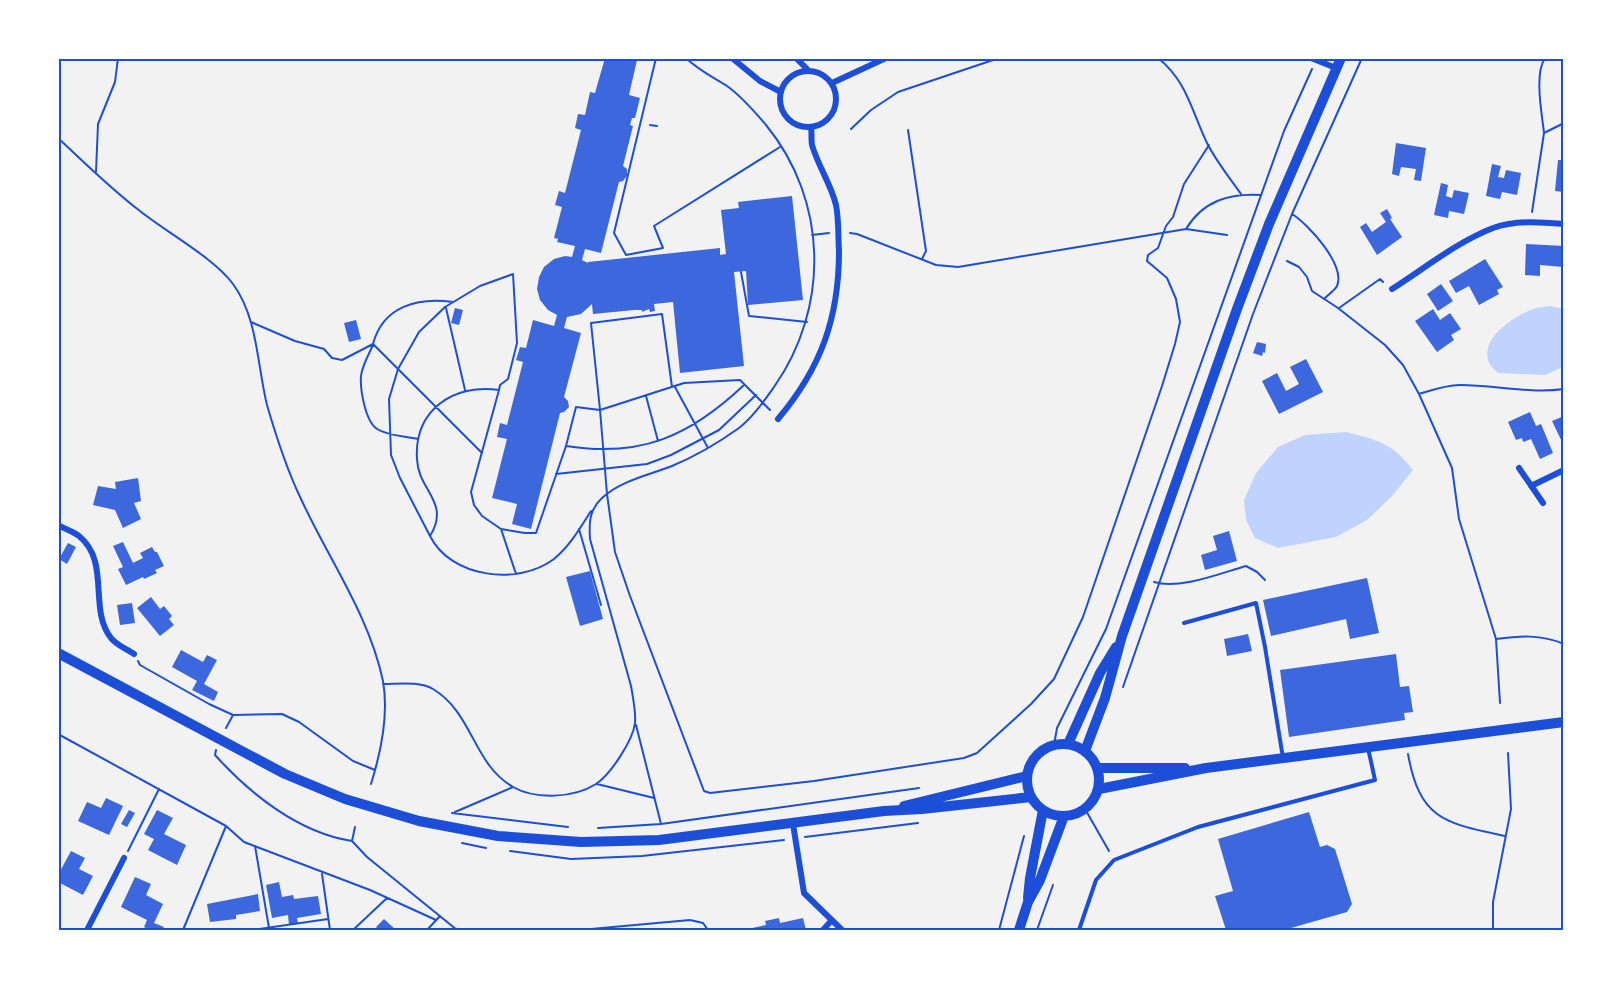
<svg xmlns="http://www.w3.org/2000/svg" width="1622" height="989" viewBox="0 0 1622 989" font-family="Inter,sans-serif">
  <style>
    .water { fill: #bfd3fe }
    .building { fill: #3d67dc }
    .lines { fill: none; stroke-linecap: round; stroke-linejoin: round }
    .path { stroke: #1d4ed8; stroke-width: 2 }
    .service { stroke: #1d4ed8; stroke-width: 4 }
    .minor { stroke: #1d4ed8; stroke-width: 6 }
    .tertiary { stroke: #1d4ed8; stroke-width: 10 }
    .neatline { fill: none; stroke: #1d4ed8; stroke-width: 2 }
  </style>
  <rect width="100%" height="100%" fill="#f2f2f2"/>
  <path class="water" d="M1551,306L1563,309V367L1545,375L1498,373C1495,370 1490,366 1489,362C1479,338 1515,316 1533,309C1538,307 1546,307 1551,306Z
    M1346,432C1378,440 1392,443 1413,470L1392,496L1367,520L1336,537L1278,548L1255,538L1246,520L1244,500L1256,473L1278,447L1305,435Z"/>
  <path class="building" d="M605,58H633L637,60L629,95L640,98L635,118H632L630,125L633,126L623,166L627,169V176L623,181L619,182L601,253L585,249L582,260L588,263V262L720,248V255L726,254L721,210L739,208L738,202L792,196L803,300L748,305L746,271L734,272L744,366L680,373L673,302L654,304L655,311L650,312L649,309L642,312V310H634L593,314L592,304L581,314L567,317L564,328L581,333L564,397L568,401L569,407L564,412L560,413L531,529L512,524L517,504L492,498L507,439L497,437L500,423L507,425L523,362L516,360L520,347L526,348L533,320L554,326L557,315L548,310L540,300L537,289L539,277L544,267L554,259L565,256L572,257L575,246L557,242L558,239L554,238L562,207L555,205L559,191L565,193L581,130L575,128L578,114L585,115L590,92L595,93Z
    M1396,143L1426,148L1421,181L1414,180L1416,169L1401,167L1399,176L1392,174Z
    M1558,160H1564L1563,192L1555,191Z
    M1492,164L1501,166L1498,177L1504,178L1506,170L1521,173L1517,195L1502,192L1500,199L1486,196Z
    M1441,183L1448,185L1446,196L1452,198L1454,190L1469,193L1464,214L1449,211L1448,218L1434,215Z
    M1387,209L1392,218L1390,219L1402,237L1377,255L1360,227L1366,223L1372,232L1386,222L1380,213Z
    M1526,244L1564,246V267L1540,265V276L1525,275Z
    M1485,259L1503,287L1497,290L1499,294L1479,305L1469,286L1456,293L1449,281Z
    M1441,284L1453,301L1438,311L1427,294Z
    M455,308L463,310L459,325L451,323Z
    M1433,309L1440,320L1450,313L1461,329L1451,335L1454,340L1437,352L1415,321Z
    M356,320L361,339L349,342L344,323Z
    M1257,342L1266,344L1265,353L1263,352L1262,356L1253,353Z
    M1306,359L1323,392L1279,414L1262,381L1277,373L1286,391L1299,384L1290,367Z
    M1530,412L1536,426L1541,424L1553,453L1540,459L1531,439L1523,442L1522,438L1516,440L1508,422Z
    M1564,416V446L1552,421Z
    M138,478L141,501L134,503L141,519L123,528L115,510L93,505L98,486L116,489L115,482Z
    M1229,531L1237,561L1205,570L1201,555L1217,550L1213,536Z
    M123,542L133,563L143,558L140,553L152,547L155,552H157L164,566L155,570L157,573L144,579L143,577L126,585L118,569L123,567L113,546Z
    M68,543L76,547L67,564L59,559Z
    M590,571L603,619L580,626L566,577Z
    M1367,578L1379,633L1350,639L1346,619L1271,636L1263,600Z
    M151,597L160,609L164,606L172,616L169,619L174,625L160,636L137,608Z
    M132,603L135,623L120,625L117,605Z
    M1248,634L1252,651L1227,656L1224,639Z
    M181,650L203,662L207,655L217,660L204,684L218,692L214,701L192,690L197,681L172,667Z
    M1396,654L1400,687L1409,686L1413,712L1404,713L1405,720L1289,737L1280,670Z
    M106,798L123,806L109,835L78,821L87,802L101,808Z
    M129,810L135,813L127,827L121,824Z
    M157,810L173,818L164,834L186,845L177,865L148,850L154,839L144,834Z
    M1309,812L1320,847L1327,845L1335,849L1352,904L1347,912L1284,930H1226L1215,896L1233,891L1218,839Z
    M71,851L85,858L79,869L93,876L83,895L58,882V875Z
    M135,877L151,884L146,895L163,904L154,923L164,927L162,930H150L144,927L147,920L121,907Z
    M279,882L282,897L293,895L294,899L318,896L321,914L297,918L298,923L289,925L288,915L272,918L266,885Z
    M258,894L260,911L236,915V919L210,922L207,904Z
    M779,918L780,923L803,918L806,930H743L766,925L765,921Z
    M384,919L396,930H379L376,927Z"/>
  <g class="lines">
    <path class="path" d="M656,58L614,233L626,255L663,248L654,226L780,147
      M1158,58C1187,81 1192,112 1207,143C1216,161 1229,177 1241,194
      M650,125L657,126
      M851,129L871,110L898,92L999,58
      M908,130L926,251L922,259
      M1544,133C1542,114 1534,74 1545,58
      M58,138C85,163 111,189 140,211C166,232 214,258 233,284C258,318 257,365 267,405C276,436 287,470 301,499C329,560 369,615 383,681C389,715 381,752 371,784
      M96,172L98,124L115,82L118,58
      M1532,212L1544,133L1564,123
      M1292,214C1308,224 1346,265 1337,286C1335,290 1328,295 1324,299
      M1186,229C1203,201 1229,193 1261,195
      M850,233L857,234L936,265L958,267L1186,229L1227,235
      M812,235L829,233
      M1287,261L1299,267L1307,277L1312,291L1338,308L1385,345L1403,365L1419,394C1432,390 1446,385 1460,385C1495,385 1529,394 1564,389
      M741,272L749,316L807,322
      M453,302C418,297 383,306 373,344L482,453
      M446,308L465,390
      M1339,308L1380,279L1383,282
      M251,322L295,341L324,349L332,358L342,360L373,344
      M373,345C369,354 362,366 361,376C360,389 365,421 377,429C388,436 406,436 418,439
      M672,387L662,314L591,323L600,410L684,383L740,380L770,410
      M675,387L708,448
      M1419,394L1452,468L1459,519L1496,639L1500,703
      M646,396L658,441
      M566,446L576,407L600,410L607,494L615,552L630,596L704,791L710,793L814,781L964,758L977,753L1031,704L1054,679L1083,617L1162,386L1175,344L1180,322L1176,299L1167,278L1147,261L1148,255L1158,248L1166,226L1173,217L1184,184L1209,145
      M556,474L647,464L671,455L719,430L756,395
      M501,529L525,533H536L566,446C641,458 690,436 744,385
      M579,529L601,605
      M430,536L400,478L391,455L389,399L398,369L419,332L445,307L480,286L513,274L517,343L508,379L500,385L499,390
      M516,574L501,529L482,516L474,505L471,492L499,390C454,383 414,410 417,459C418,491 451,502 430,536C451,578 518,586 554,559C570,546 580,528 591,511
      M1154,582C1179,590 1221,573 1246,566L1257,572L1265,580
      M1496,639C1519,636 1541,634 1564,644
      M138,661L140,665L209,704L233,715L282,714L299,722L353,761L375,770
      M383,684C399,684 419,681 433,689C473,713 473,764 513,787C536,800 574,798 596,784C611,774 633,740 635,723C636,711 633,698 631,686L590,539C589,523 589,510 602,498C620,481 649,475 672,466C696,456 718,443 739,428C753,417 764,401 774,387C830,307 828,201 766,125C755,112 741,96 727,86C713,77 698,70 686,58
      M1123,687L1253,314L1292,214L1362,58
      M636,725L661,824
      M226,728L233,715
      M58,734L226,826L244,842L370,890L436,920
      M1054,745L1057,728L1106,629L1284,131L1312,69
      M216,750L215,755C250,794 299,833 352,841L355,827
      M1408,754C1420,821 1446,823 1505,836
      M597,784L654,798
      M1085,809L1109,851
      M455,812L513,787
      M452,813L568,827
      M598,828L661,824L919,788
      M805,837L918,823
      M352,841L367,857L457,930
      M462,843L486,848
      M255,846L269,928
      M128,851L159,789
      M510,851L571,859L642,856L784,840
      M322,874L330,930
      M183,930L226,826
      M253,930L328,919
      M353,930L387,898
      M427,930L440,916
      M580,930L690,920L703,923L708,930
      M999,930L1024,836
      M1037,930L1053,885
      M1493,930V902L1511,809L1508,753"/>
    <path class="service" d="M1184,623L1256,603L1265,647L1283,758
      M1079,930L1096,880L1114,860L1198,827L1375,780L1368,748"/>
    <path class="minor" d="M732,58L760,81L781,92
      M796,58L808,70
      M1311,58L1336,68
      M780 99a28 28 0 1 1 56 0a28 28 0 1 1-56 0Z
      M832,83L886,58
      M1392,289C1425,268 1457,242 1493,228C1516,220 1540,222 1564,224
      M778,419C821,368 839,318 839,251C838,236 839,220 836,205C831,184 818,166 812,145C811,140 812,133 811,127
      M1519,468L1543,503
      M1531,486L1564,470
      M58,525C65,529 74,532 79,536C111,562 88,609 111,638C116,645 127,649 134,654
      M793,824L804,893L842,930
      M87,930L124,858
      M823,930L831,921"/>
    <path class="tertiary" d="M58,653L285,774L345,799L419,821L498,836L581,842L659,840L884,811L922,809L1031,797
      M1027 780a36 36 0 1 1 72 0a36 36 0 1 1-72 0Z
      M1068,744L1100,673L1116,647
      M1085,751L1105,698L1122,636L1237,309L1269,224L1341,58
      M1098,768H1185
      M1099,789L1206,768L1564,722
      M904,806L1027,776
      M1028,898L1030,878L1043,810
      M1019,930L1028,902L1040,880L1064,816"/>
  </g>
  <rect width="1622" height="989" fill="none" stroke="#ffffff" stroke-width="120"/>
  <rect x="60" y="60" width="1502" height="869" class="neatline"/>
</svg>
